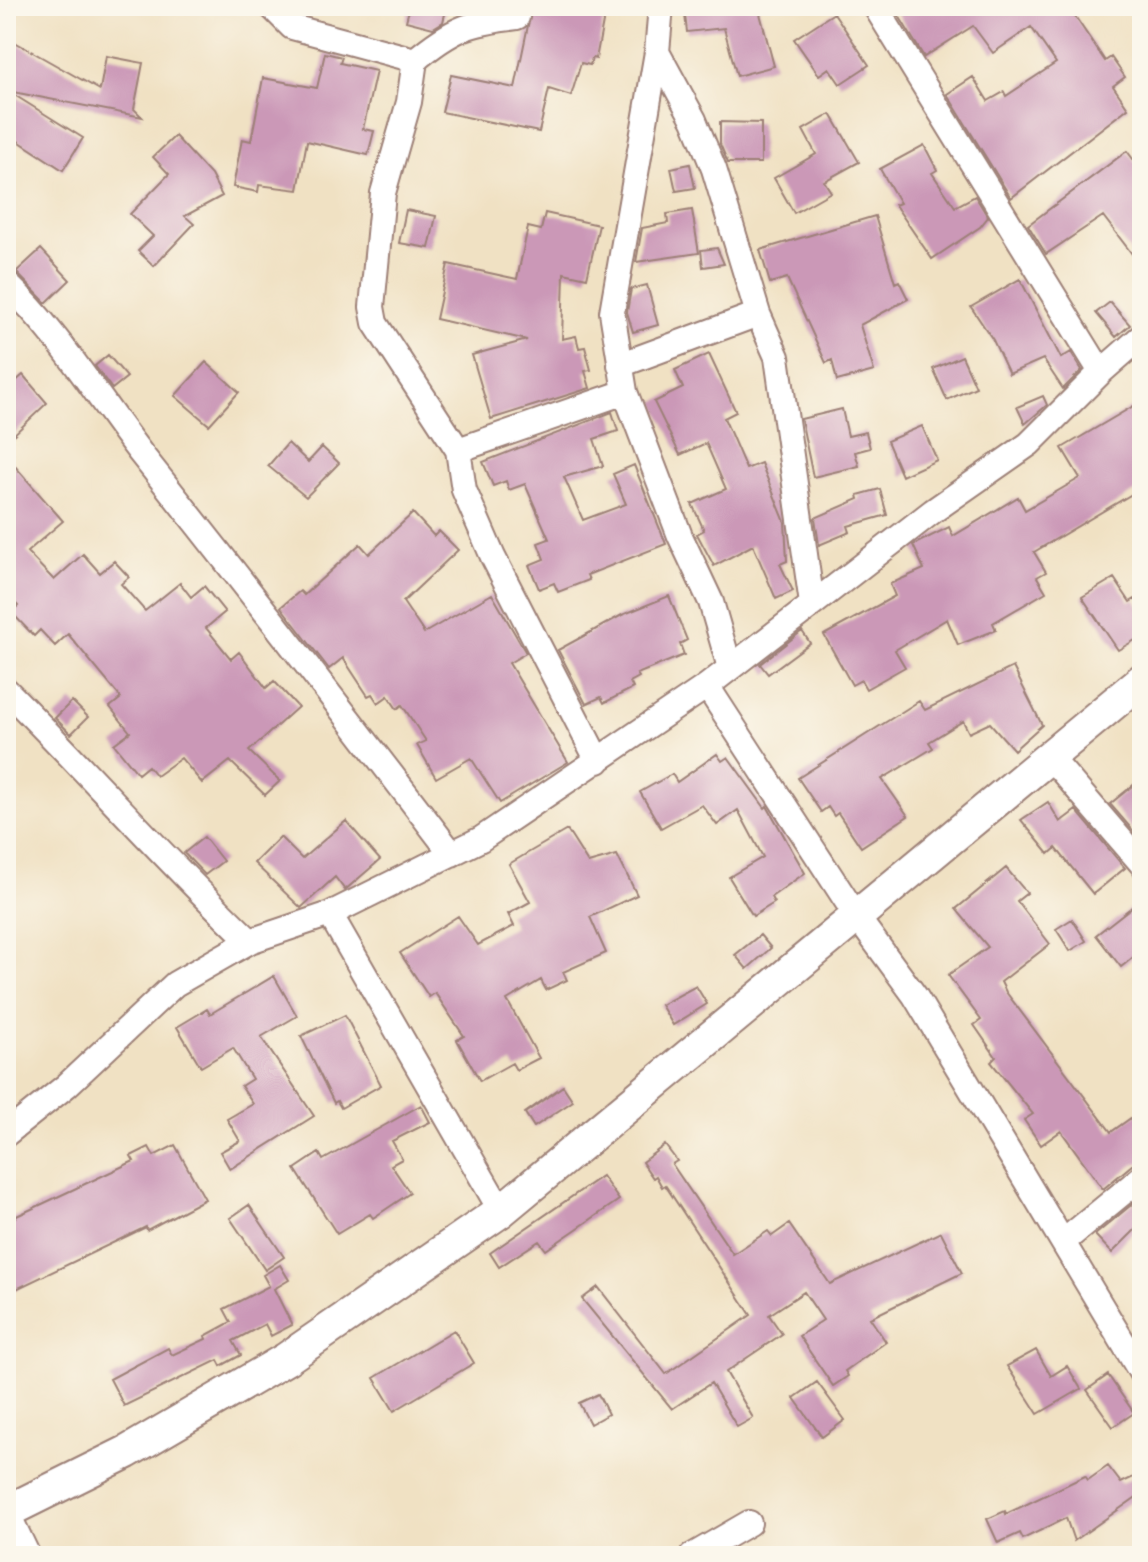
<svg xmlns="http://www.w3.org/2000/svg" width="1148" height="1562" viewBox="0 0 1148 1562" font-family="'Gochi Hand',sans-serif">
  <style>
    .building { fill: #cb98b7 }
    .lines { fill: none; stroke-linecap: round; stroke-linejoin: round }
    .street-casing { stroke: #9d8077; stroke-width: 28 }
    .secondary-casing { stroke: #9d8077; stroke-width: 36 }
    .street { stroke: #fff; stroke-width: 24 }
    .secondary { stroke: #fff; stroke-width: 32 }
  </style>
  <rect width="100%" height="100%" fill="#fbf7ec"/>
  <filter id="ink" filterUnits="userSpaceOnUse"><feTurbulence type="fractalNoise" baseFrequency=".0125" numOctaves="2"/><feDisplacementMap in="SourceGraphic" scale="16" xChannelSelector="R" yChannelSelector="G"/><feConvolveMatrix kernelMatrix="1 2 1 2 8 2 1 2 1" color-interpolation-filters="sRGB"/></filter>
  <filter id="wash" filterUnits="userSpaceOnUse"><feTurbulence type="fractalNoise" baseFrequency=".006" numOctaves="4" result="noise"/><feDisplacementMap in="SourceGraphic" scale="32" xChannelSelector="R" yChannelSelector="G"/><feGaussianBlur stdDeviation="1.8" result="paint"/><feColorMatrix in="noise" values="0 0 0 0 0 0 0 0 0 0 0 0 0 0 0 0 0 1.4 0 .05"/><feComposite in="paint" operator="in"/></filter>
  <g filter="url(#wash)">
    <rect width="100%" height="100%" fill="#f0e1c3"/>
    <g id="blocks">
      <path class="building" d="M410,6H447L443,22L433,28L406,21Z
        M532,6H606L596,59L592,58L590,65L581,63L571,96L549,89L539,132L442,112L451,75L515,88Z
        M684,6H758L774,66L737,76L724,28L687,32Z
        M893,6H1068L1105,61L1111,57L1125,77L1113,86L1128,108L1011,198L947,94L973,77L988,101L1004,92L1006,96L1056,63L1031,27L993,53L973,26L924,57Z
        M834,13L869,65L840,84L829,68L819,75L794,39Z
        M6,37L100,90L106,56L143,63L134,109L142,117L8,91L83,138L63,170L6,133Z
        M325,53L342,57L340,63L376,71L363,129L374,131L368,155L307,141L298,190L259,185L258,192L233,187L242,139L251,141L263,78L317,88Z
        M831,114L859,162L824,181L831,192L794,213L774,178L816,154L803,130Z
        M720,122L761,123V163H728L720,144Z
        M175,136L211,175L222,196L185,216L194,224L154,266L138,251L153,236L130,214L169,174L153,157Z
        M924,145L937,170L932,173L955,207L975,196L988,217L980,227L932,259L895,205L900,203L880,169Z
        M1127,151L1142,171V267L1103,216L1046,254L1028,225Z
        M690,164L695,188L676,191L671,168Z
        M406,210L436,216L429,248L399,243Z
        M692,210L699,253L636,262L642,228L668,223L667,214Z
        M545,213L599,225L587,278L564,273L562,339L576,336L579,348L585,347L591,370L585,371L590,388L491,419L472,355L527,340L436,319L448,264L517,279L528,227L541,230Z
        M875,216L895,283L899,281L908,299L860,325L874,371L837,381L832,360L826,363L787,278L770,283L760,250Z
        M717,248L724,264L703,267L701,250Z
        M41,249L70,280L46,303L16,272Z
        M1020,279L1061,358L1071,352L1082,370L1063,389L1043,359L1009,374L993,340L971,307Z
        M647,285L658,325L633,332L627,312L631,289Z
        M1110,302L1130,325L1116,337L1096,313Z
        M709,354L736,412L724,418L746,469L761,463L785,522L787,561L780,564L793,591L776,599L753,545L714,566L697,534L704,530L692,504L726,489L706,443L680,455L654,402L683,388L675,370Z
        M108,355L127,377L112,389L95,366Z
        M962,356L976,387L947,400L933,369Z
        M206,362L239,392L209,425L175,396Z
        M23,375L47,403L6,442V390Z
        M1043,396L1047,405L1025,424L1017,407Z
        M1142,401V488L1034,552L1046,572L1037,577L1046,592L993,623L996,630L958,645L947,619L895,650L905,667L866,689L861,680L852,685L824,635L895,596L890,584L924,569L913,545L949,527L953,536L1018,497L1025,510L1080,478L1062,448Z
        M842,409L848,436L866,432L870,448L855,452L859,466L813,477L801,419Z
        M612,412L618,431L594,439L603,466L564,477L583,520L626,504L613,474L634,465L666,544L587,575L589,580L558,592L554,583L539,589L529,565L544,559L538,543L549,539L525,484L509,490L506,481L493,486L483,462Z
        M922,426L937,460L902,476L887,441Z
        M288,443L308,462L322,447L339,463L306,497L268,466Z
        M6,456L63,521L27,552L54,580L83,554L100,573L114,561L129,577L121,584L145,611L180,583L191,597L204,586L225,612L206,628L231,659L239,652L266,688L274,681L298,707L249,751L280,781L265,795L230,761L202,783L181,758L156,776L148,766L138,774L114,744L130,732L110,707L121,698L68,634L55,646L40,630L34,636L11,612L18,606L6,593Z
        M880,489L887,515L848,526L850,532L819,545L815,518L859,499L858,495Z
        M413,513L434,536L439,531L458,550L403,602L424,633L492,594L526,653L509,663L568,762L500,803L471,758L436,778L417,745L426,741L402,705L397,709L388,696L378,703L372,694L368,696L343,658L329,669L281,607L300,591L304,595L360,544L369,554Z
        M1114,578L1130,602L1135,599L1142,610V636L1118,650L1082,597Z
        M669,596L687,640L680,644L684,655L637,674L639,677L630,682L633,688L604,703L601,697L586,704L558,650L622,615Z
        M802,631L810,643L768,674L760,664Z
        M1013,667L1042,725L1014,750L990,723L969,733L963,721L929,742L933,748L882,779L908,816L861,847L838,813L834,816L828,807L821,812L798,778L919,701L925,710Z
        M72,701L88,717L71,734L55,718Z
        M717,754L722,761L728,757L765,808L767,806L805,873L771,897L774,903L753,916L729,877L763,857L738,810L717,825L702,805L661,828L640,792L672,774L677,782Z
        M1142,778V841L1110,804Z
        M1048,802L1060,822L1076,810L1125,868L1093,894L1056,848L1049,854L1021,820Z
        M346,821L380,860L345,890L335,877L301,908L254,863L280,837L302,859Z
        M567,830L588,863L617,855L637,895L590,917L606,953L563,972L567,980L546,990L541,980L507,1000L539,1058L516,1070L512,1063L480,1081L457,1040L464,1036L435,993L429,997L400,953L458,916L478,945L514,926L508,914L530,902L509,864Z
        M204,837L223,861L205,875L184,853Z
        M1006,868L1027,893L1017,901L1050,944L1001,982L1006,992L1111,1132L1142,1110V1162L1132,1165L1103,1189L1061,1131L1041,1145L1024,1120L1033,1114L991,1062L996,1057L974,1025L981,1020L948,975L988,947L956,909Z
        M1142,899V950L1121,967L1096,935Z
        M1072,919L1086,941L1070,951L1056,929Z
        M760,935L771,948L747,969L735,955Z
        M274,976L297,1016L261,1037L314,1116L230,1169L220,1152L240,1141L227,1119L253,1104L241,1086L252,1079L233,1048L201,1067L177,1027L207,1009L210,1014Z
        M696,986L707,1004L673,1025L661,1005Z
        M345,1015L381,1085L341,1108L337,1101L334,1103L301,1036Z
        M563,1086L573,1101L534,1127L525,1113Z
        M421,1105L430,1122L392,1141L402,1159L391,1165L410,1193L373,1218L370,1214L337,1234L295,1169L319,1153L323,1160Z
        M175,1145L205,1199L147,1230L146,1227L6,1294V1221L134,1161L131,1156L149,1147L154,1156Z
        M665,1145L677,1161L672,1164L733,1254L768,1231L772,1236L789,1224L830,1284L941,1232L962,1273L870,1318L886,1342L845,1371L848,1376L833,1386L799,1336L823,1320L804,1292L769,1315L782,1334L726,1372L753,1418L737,1427L711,1383L672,1409L582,1299L598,1287L666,1374L751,1315L665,1185L662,1187L656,1176L653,1178L642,1162Z
        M602,1176L619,1200L546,1250L539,1241L499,1267L490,1253Z
        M1142,1196V1223L1112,1253L1095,1235Z
        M249,1205L284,1257L265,1270L230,1218Z
        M280,1265L289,1280L274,1289L292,1325L271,1336L265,1324L233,1341L241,1355L221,1366L218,1360L124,1406L110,1379L168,1348L172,1355L206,1339L205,1336L231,1322L224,1309L269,1286L263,1275Z
        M454,1330L474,1363L394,1411L374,1378Z
        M1036,1350L1051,1376L1067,1366L1081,1389L1038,1414L1007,1366Z
        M1108,1375L1134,1413L1113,1427L1087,1390Z
        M817,1382L845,1420L822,1437L794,1398Z
        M598,1394L608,1414L590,1424L579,1403Z
        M1108,1466L1121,1483L1142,1473V1493L1074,1541L1066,1518L1023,1539L1020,1533L998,1543L987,1519L1005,1511L1006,1514L1085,1476L1088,1480Z"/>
    </g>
  </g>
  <g filter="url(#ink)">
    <use href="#blocks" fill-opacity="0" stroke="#9d8077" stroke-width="2"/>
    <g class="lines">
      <defs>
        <path id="street" d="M271,6L292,27L415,60
          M661,6L657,52L612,312L625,392L680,536L711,602L730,668
          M875,6L1101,372
          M517,17C469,23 453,28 415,60L409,102L383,193L372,307L375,323L458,450L464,490L493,557L598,761
          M657,52L694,120L714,169L758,314L777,357L812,604
          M6,283C59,333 97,397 142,455C247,587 350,720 452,854
          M620,365L758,314
          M458,450L625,392
          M707,686L857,917L915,996L1142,1374
          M6,690C89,773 165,860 250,941
          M1049,756L1142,864
          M330,914L501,1211
          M6,1134L66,1086L175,984L250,941L330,914L481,839L707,686L933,511L1029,444L1101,372L1142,336
          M1063,1242L1142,1177
          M7,1512L28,1556
          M692,1556L749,1523"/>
        <path id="secondary" d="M6,1512L127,1452L286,1359L501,1211L1142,680"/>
      </defs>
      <use href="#street" class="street-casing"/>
      <use href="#secondary" class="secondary-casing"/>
      <use href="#street" class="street"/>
      <use href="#secondary" class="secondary"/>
    </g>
  </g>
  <rect width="1148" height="1562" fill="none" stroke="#fbf7ec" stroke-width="32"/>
</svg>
